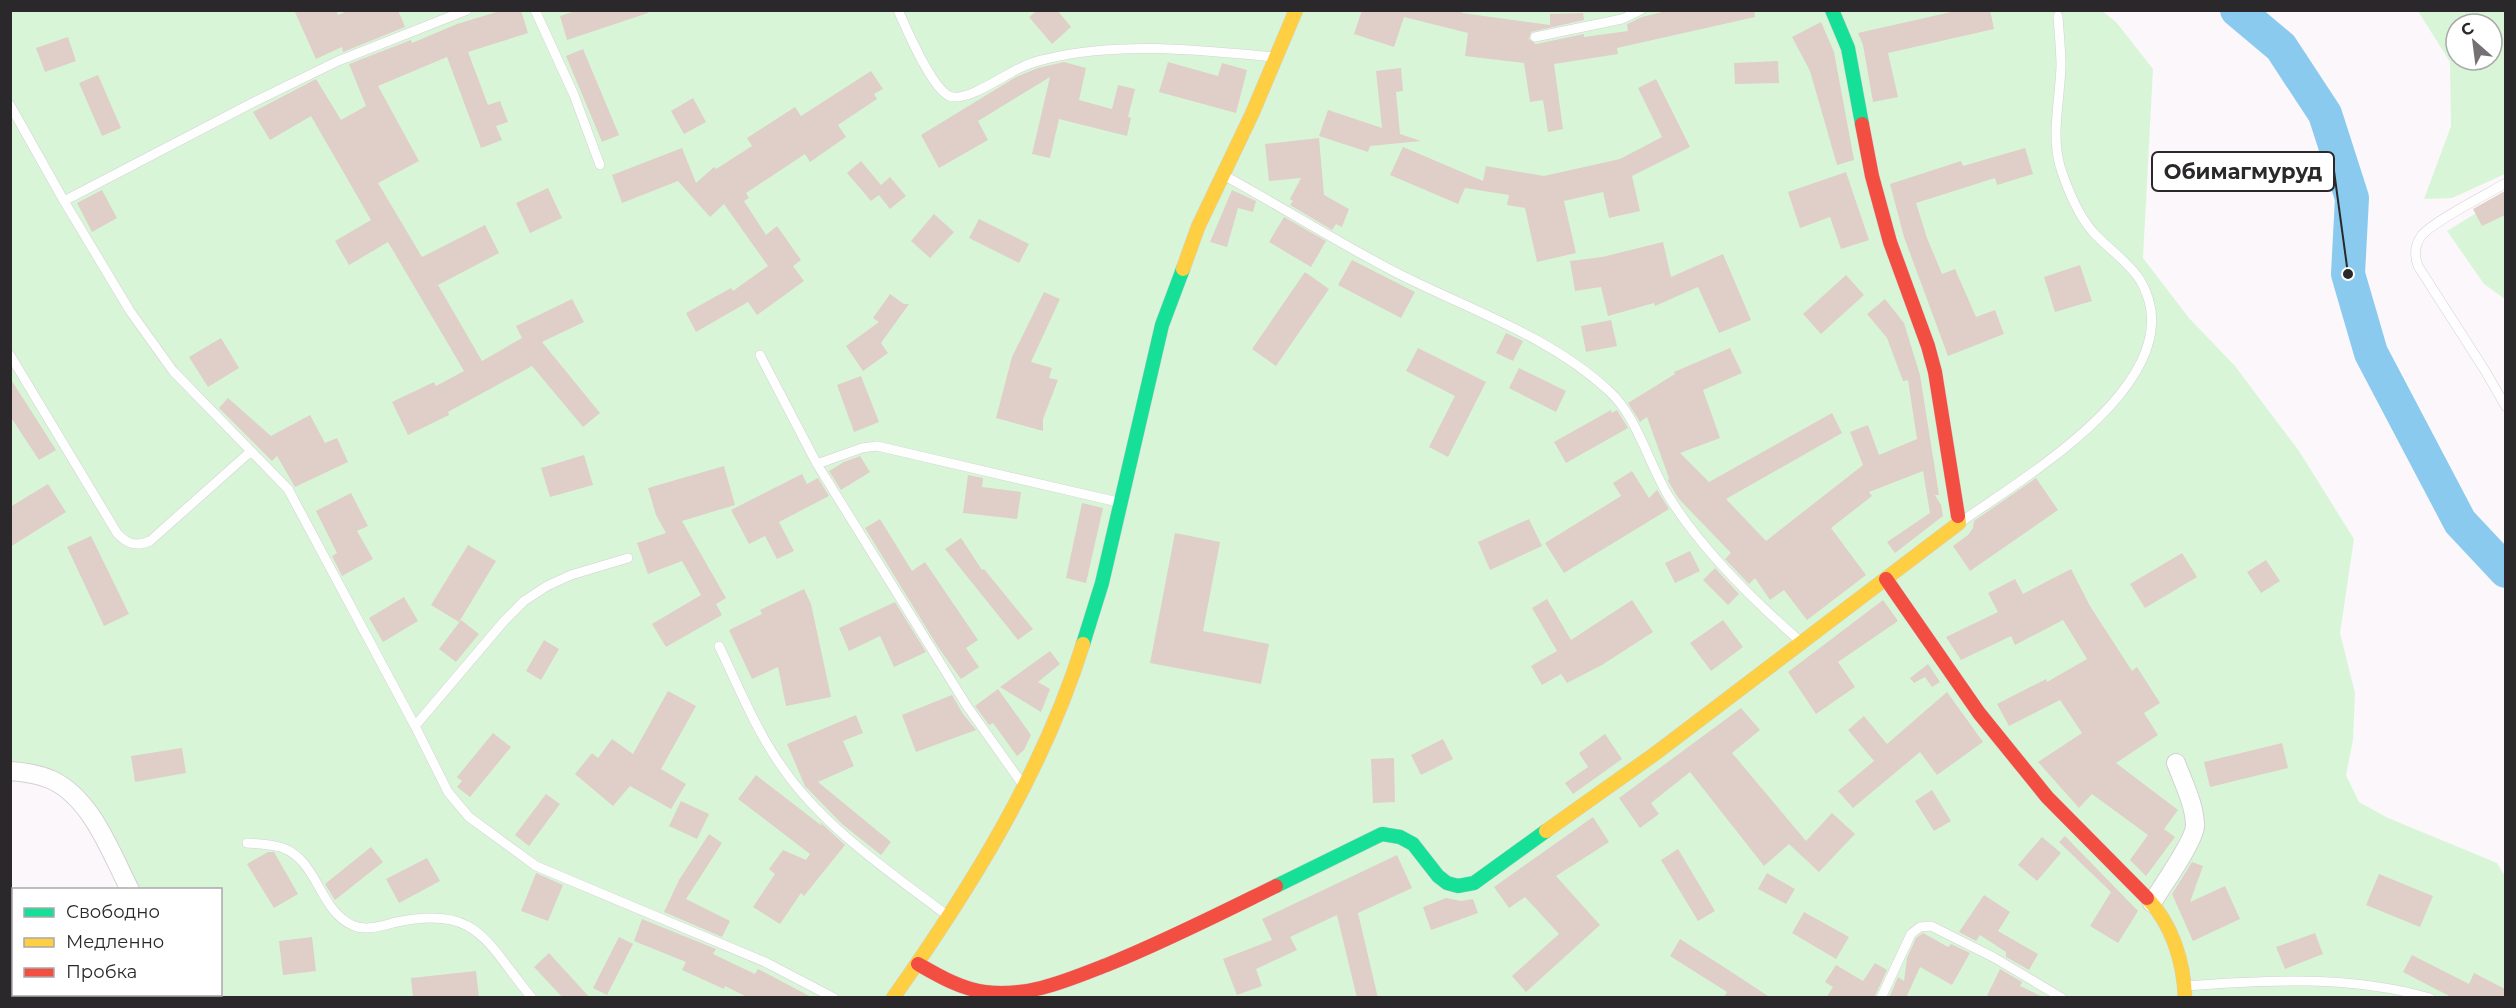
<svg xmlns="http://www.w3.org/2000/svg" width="2516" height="1008" viewBox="0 0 2516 1008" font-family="Montserrat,sans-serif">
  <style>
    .green { fill: #d8f6d7; fill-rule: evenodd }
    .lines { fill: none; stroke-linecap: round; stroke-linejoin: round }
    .river { stroke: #8acaee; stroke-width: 34 }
    .building { fill: #e0cec8 }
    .lane-casing { stroke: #d3d0d3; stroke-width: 10 }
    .street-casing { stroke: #d3d0d3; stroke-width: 20 }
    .fast-casing { stroke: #d3d0d3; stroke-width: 15 }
    .slow-casing { stroke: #d3d0d3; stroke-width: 15 }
    .jam-casing { stroke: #d3d0d3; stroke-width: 15 }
    .lane { stroke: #fefefe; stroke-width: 9 }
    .street { stroke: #fefefe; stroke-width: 18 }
    .fast { stroke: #16e098; stroke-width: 14 }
    .slow { stroke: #ffcf43; stroke-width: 14 }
    .jam { stroke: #f24e42; stroke-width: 14 }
    .leader { fill: none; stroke: #2b282b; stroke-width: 2 }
    .callout-dot { fill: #2b282b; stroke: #fff; stroke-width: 2 }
    .callout { fill: #fff; stroke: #2b282b; stroke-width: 2 }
    .callout-label { font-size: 21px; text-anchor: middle; font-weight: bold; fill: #2b282b }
  </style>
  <rect width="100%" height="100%" fill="#fbf7fb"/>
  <path class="green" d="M11,11H2102L2116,22L2153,69L2143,258L2189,318L2235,366L2299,451L2354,539L2340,633L2355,693L2353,740L2346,775L2359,802L2388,818L2497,863L2505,876V997H180L179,995L220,994V890L129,889L84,806L11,767Z
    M2418,11H2505V174L2452,198L2424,199L2451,126L2450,62ZM2456,24H2492V60H2456Z
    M2505,198V299L2484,284L2447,231L2481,210Z"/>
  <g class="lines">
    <path class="river" d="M2237,10L2281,47L2325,114L2352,198L2348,274L2371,353L2460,522L2506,571"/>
  </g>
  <path class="building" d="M294,10H336L338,15L350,10H398L405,27L343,52L342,47L316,59Z
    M503,10H521L528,33L468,52L488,105L500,101L508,122L496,126L502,140L481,148L447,57L378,86L419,161L378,183L422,257L485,225L499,253L438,285L482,361L522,338L516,326L572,299L584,322L542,342L600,413L583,427L532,366L448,412L449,415L408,435L392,402L434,382L436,386L464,371L388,242L349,265L335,241L371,220L311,116L270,140L253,112L316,79L341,120L366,106L349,64L411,40L412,43L457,24Z
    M578,10H647L648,13L567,40L560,16Z
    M1038,10H1057L1071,27L1052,44L1029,17Z
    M1362,10H1463L1462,13L1550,25V14L1583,13L1584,20L1531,32L1529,39L1536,44L1584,34V37L1628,31L1627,24L1642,17L1670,10H1754L1755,17L1617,48L1618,54L1554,64L1563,129L1548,132L1543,100L1530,102L1524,63L1465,56L1468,33L1404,17L1394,47L1354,34Z
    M1960,10H1990L1994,29L1888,53L1898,97L1873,102L1863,45L1858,33Z
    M1821,22L1834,52L1854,160L1837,165L1810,71L1792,37Z
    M68,37L76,61L45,72L36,48Z
    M583,49L619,135L602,142L566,56Z
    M1778,61L1779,83L1735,84L1734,63Z
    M1064,62L1086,68L1079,100L1112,109L1118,85L1135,89L1128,117L1131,118L1127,136L1059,119L1050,158L1032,154L1050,77L978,121L988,140L939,168L921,135L1016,77L1038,68Z
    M1168,62L1218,76L1222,63L1247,70L1236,113L1159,92Z
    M1401,68L1403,91L1396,92L1400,134L1421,141L1370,146L1368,152L1319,136L1328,110L1382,128L1376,71Z
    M871,71L883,89L874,94L877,99L838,125L846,137L810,162L805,154L746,193L749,198L744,201L766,235L777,226L801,260L793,266L804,281L757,315L748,302L696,332L686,313L731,288L733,291L768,266L724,204L710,217L678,181L622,203L612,175L682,148L696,183L714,167L716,169L752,146L747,138L795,107L801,116Z
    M98,75L121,128L102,136L79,83Z
    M1656,79L1690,147L1632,176L1640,211L1609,218L1603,192L1564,201L1576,253L1537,262L1525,208L1507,205L1509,195L1465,188L1458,204L1390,175L1403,147L1483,181L1486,166L1544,176L1620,159L1662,137L1638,88Z
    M693,98L706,122L684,134L671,111Z
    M1319,138L1324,195L1349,209L1342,227L1336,224L1332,230L1290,205L1293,201L1290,199L1301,178L1269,181L1265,144Z
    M2025,148L2033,174L1997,185L1995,178L1916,203L1927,238L1942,274L1955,269L1976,317L1995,310L2004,334L1948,356L1904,237L1890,184L1961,161L1963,166Z
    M861,161L881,185L890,177L906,196L890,209L879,195L871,201L847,173Z
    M1846,172L1869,240L1841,249L1830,217L1800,228L1788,192Z
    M548,188L562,218L530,233L516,203Z
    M102,190L117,218L92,232L77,203Z
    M1232,190L1256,201L1253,212L1238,208L1227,247L1210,242Z
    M2505,191V215L2482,226L2473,209Z
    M934,214L954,232L930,258L911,241Z
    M1284,217L1326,241L1311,267L1269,242Z
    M979,219L1029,244L1019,263L969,238Z
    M1663,242L1671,277L1723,254L1751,320L1719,333L1698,287L1655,306L1654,303L1608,316L1601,287L1575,291L1570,261L1602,257Z
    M1352,260L1415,292L1401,318L1338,285Z
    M2080,265L2092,301L2055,312L2044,277Z
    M1305,272L1329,289L1276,366L1252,349Z
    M1846,275L1864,295L1821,334L1803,314Z
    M1044,292L1060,299L1031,362L1052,368L1049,378L1058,380L1043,419V431L996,418L1012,357Z
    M890,294L904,304H909L881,343L888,353L863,371L846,346L879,322L873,318Z
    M1885,299L1904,323L1920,375L1939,495H1935L1941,505L1943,516L1895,553L1887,542L1930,513L1923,471L1869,492L1872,496L1831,528L1866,575L1807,620L1784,590L1770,600L1755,578L1749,584L1725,559L1731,553L1679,499L1668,481L1669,478L1647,417L1640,422L1628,403L1675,374L1674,372L1730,348L1742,373L1703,390L1720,438L1680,453L1709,482L1832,413L1842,433L1726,499L1766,541L1863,465L1850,432L1868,425L1879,455L1917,439L1908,380L1903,381L1887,338L1867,314Z
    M1611,320L1617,346L1586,352L1581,326Z
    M1506,333L1523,341L1513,361L1496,353Z
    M221,338L239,368L208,387L189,357Z
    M1418,348L1486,382L1448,457L1429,447L1455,396L1406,371Z
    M1519,368L1566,391L1556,412L1509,388Z
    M861,376L879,422L854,432L837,385Z
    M10,378L56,450L39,460L10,416Z
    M228,398L271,436L310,415L325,443L337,438L348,462L295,487L277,456L272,461L219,408Z
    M1611,410L1612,413L1617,410L1628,428L1566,463L1554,442Z
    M584,455L593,485L550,497L541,468Z
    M860,456L870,472L841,490L829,471L844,462Z
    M724,466L735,505L682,521L726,598L716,604L722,615L666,647L652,624L701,595L682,561L648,574L637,543L666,533L656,515L648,488Z
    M1632,471L1649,498L1657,490L1669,509L1564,573L1545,543L1621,496L1613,483Z
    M802,474L807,484L818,478L829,496L779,522L794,551L777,559L765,536L749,544L731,510Z
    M968,475L983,478L982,487L1021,492L1017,519L963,513Z
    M2036,478L2058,510L1970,571L1953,546L1968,535L1973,528L1974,521Z
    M48,484L66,512L10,547V507Z
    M351,493L368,526L357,531L373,559L342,576L332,556L337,553L316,511Z
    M1082,503L1103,508L1086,583L1066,578Z
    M880,519L912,571L925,562L978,640L966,648L979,667L961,679L938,647L865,528Z
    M1529,519L1542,546L1490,570L1478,542Z
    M1175,533L1220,542L1203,631L1269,644L1261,684L1150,663Z
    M91,536L129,614L104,626L67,547Z
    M961,538L982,570L984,569L1033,629L1018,640L945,549Z
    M468,545L496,561L459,622L431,605Z
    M1690,551L1700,571L1675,583L1665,563Z
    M2182,553L2197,577L2145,608L2130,584Z
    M2266,560L2280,581L2261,593L2247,572Z
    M1715,568L1739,594L1728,605L1703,580Z
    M2071,569L2090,606L2132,671L2137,667L2160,703L2144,713L2158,735L2116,763L2178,810L2164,829L2175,837L2146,876L2130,860L2148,835L2092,794L2079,808L2038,762L2082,733L2060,700L2009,726L1997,704L2046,679L2047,682L2087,659L2063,620L2015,645L2011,636L1961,660L1946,637L1998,612L1988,593L2015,579L2023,594Z
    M804,589L811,604L831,697L786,706L778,667L752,679L729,630L762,614L760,610Z
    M404,597L418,621L383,642L369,618Z
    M1547,599L1571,640L1632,600L1653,632L1602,665L1567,683L1561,674L1542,685L1531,666L1557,651L1532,608Z
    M1883,600L1898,621L1838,662L1855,687L1816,714L1788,672Z
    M895,602L926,652L894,667L880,636L849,651L839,628Z
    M461,620L479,634L456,662L439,649Z
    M1723,620L1743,647L1711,671L1690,643Z
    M544,640L559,649L541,680L526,671Z
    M1050,651L1060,664L1038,682L1050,689L1041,712L1000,687Z
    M1928,664L1940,682L1932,687L1925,677L1914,683L1910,678Z
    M998,689L1031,735L1024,750L1017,756L993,723L989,725L975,706Z
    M668,691L696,706L661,769L686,784L671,809L630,786L613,806L575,774L592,753L598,758L612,739L633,754Z
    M1947,692L1983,742L1937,775L1920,752L1853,808L1838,791L1874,761L1848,730L1864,716L1887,744Z
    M952,695L963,714L976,730L916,752L902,715Z
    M1741,708L1760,730L1732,753L1806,841L1832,813L1855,834L1819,872L1789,844L1764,866L1690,772L1651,803L1659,814L1640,828L1619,798Z
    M856,715L863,733L843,741L854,766L818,782L891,842L881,855L842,824L805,786L787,744Z
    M493,733L511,747L470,797L457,787L462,781L457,777Z
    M1605,734L1622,759L1573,794L1565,783L1588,767L1579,753Z
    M1443,739L1453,759L1421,775L1411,755Z
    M2282,743L2288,768L2210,787L2204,762Z
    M182,748L186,773L135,782L131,756Z
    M1394,758L1395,802L1373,803L1371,759Z
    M756,775L822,826L820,822L845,845L804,896L801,893L780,924L753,907L775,874L769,869L783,850L806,860L810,854L738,799Z
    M1932,790L1951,821L1934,831L1915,801Z
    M546,794L560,804L529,846L515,835Z
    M681,801L709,814L697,839L669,826Z
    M1593,817L1609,842L1556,876L1600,925L1526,992L1512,976L1559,934L1525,897L1509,908L1494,887Z
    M709,834L722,843L686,899L730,921L722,937L664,912L679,880Z
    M2065,836L2138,911L2118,943L2090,926L2111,892L2059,842Z
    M2042,837L2061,853L2037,881L2018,865Z
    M371,847L383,862L335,900L325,884Z
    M1678,849L1715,911L1698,921L1661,860Z
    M268,852H274L298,894L274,908L247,864Z
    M1397,855L1412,888L1358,913L1378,998H1357L1337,915L1290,937L1297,950L1256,969L1262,986L1237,995L1223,959L1272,940L1262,919Z
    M427,858L440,881L399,903L386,879Z
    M2192,862L2203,866L2190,902L2225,886L2240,919L2193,941L2172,894Z
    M536,873L563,885L548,921L521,911Z
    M1767,873L1795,889L1786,904L1758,889Z
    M2379,874L2433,896L2420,927L2366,905Z
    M1984,895L2010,912L1998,931L2038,954L2029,970L2006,957V952L1980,935L1976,941L1959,932Z
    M1446,898L1461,901L1473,899L1478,913L1431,930L1423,907Z
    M1804,912L1849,937L1836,959L1792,933Z
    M642,919L716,949L713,954L755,974L758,969L813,998H749L725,986L724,989L682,970L686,962L634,941Z
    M1923,933L1948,947L1951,944L1970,953L1952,985L1920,967L1906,998H1889L1898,977L1904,981L1907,958L1916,938Z
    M2315,933L2323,954L2285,969L2276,947Z
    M312,937L316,971L283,975L279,941Z
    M619,937L633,944L607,995L593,988Z
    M1680,939L1730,971L1771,998H1723L1727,992L1670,956Z
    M549,953L590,998H563L534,967Z
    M2412,955L2469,984L2474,973L2505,989V998H2453L2403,972Z
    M1875,963L1887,970L1874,998H1826L1833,987L1825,982L1836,965L1863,981Z
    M2000,969L2022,982L2020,986L2045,998H1986Z
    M476,971L479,998H413L411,978Z"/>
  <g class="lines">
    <defs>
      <path id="lane" d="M467,10L338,61L254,102L64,201L130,311L173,371L288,489L415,726L448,792L469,817L536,866L767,963L834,998
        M535,10L574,95L600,165
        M898,10C907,30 931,87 949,96C966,103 1004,75 1020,68C1028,64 1037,61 1046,59C1119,41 1200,50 1274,57
        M1535,37L1622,19L1641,10
        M10,105L64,201
        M1225,176C1282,207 1337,242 1395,272C1467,309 1549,335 1609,391C1637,416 1649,465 1669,497C1702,550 1754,601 1801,642
        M2506,183C2487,194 2434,221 2422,235C2415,244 2414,255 2418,266L2484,369L2506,407
        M10,355L117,533C127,544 136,547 150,541L250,452
        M760,355L817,464
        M1961,522C2024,477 2198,377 2140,280C2128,261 2107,248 2092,231C2078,214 2067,188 2060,166C2051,135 2060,99 2061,66C2061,50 2059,33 2058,16
        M719,646C738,686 756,730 782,767C824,828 890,872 948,916
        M415,726L505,620L524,601L547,586L571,575L628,558
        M1023,785L967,706L817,464L862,448L877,446L1118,502
        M247,843C259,844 271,844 283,848C318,861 319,910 352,925C365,932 383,925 397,922C479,905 486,943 532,998
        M2185,986C2266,980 2351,975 2430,998
        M1881,998L1911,934L1920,927L1931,926L1993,957L2062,998"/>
      <path id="street" d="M10,771C24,772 39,774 52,780C92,799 111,853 130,890
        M2152,903C2162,886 2194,842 2195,826C2195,805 2183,782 2176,763
        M184,994L186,998"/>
      <path id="fast" d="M1832,10L1848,48L1862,124
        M1083,644L1102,583L1162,325L1183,269
        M1276,886L1382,834L1400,837L1413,844L1438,876L1447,883L1458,886L1474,883L1546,831"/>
      <path id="slow" d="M1183,269L1198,227L1252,114L1296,10
        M1546,831L1656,753L1959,523L1958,516
        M2147,898C2172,924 2184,962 2185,998
        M893,998C970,889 1043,772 1083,644"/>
      <path id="jam" d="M1862,124L1872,176L1890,242L1928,346L1935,372L1958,516
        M1886,579L1979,713L2047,797L2147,898
        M918,964C939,976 961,989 985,992C1029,998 1070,979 1109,964C1166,941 1221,913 1276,886"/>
    </defs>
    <use href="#lane" class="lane-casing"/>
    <use href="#street" class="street-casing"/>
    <use href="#fast" class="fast-casing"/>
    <use href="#slow" class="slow-casing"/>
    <use href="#jam" class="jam-casing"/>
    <use href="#lane" class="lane"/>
    <use href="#street" class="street"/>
    <use href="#fast" class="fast"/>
    <use href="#slow" class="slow"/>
    <use href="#jam" class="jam"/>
  </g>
  <path class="leader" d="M2348 274L2334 171"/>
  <circle class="callout-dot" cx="2348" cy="274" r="6"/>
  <rect class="callout" x="2152" y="152" width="182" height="39" rx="6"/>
  <g class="callout-label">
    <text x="2243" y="179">Обимагмуруд</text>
  </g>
  <rect width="2516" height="1008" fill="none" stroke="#2b282b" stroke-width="24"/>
  <rect x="12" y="888" width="210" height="108" fill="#ffffff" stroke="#aaa9aa" stroke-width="1.5"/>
  <rect x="24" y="908" width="30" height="9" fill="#16e098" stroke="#aaa9aa" stroke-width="1.5"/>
  <text x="66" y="918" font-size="18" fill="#2b282b">Свободно</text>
  <rect x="24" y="938" width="30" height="9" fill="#ffcf43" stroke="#aaa9aa" stroke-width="1.5"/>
  <text x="66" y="948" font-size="18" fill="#2b282b">Медленно</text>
  <rect x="24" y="968" width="30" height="9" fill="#f24e42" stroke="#aaa9aa" stroke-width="1.5"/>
  <text x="66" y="978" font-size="18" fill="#2b282b">Пробка</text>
  <g transform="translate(2474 42) rotate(332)"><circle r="28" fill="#ffffff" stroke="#aaa9aa" stroke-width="1.5"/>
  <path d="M0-4.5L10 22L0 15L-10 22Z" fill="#747074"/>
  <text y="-9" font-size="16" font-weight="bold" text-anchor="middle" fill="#2b282b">С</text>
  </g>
</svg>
